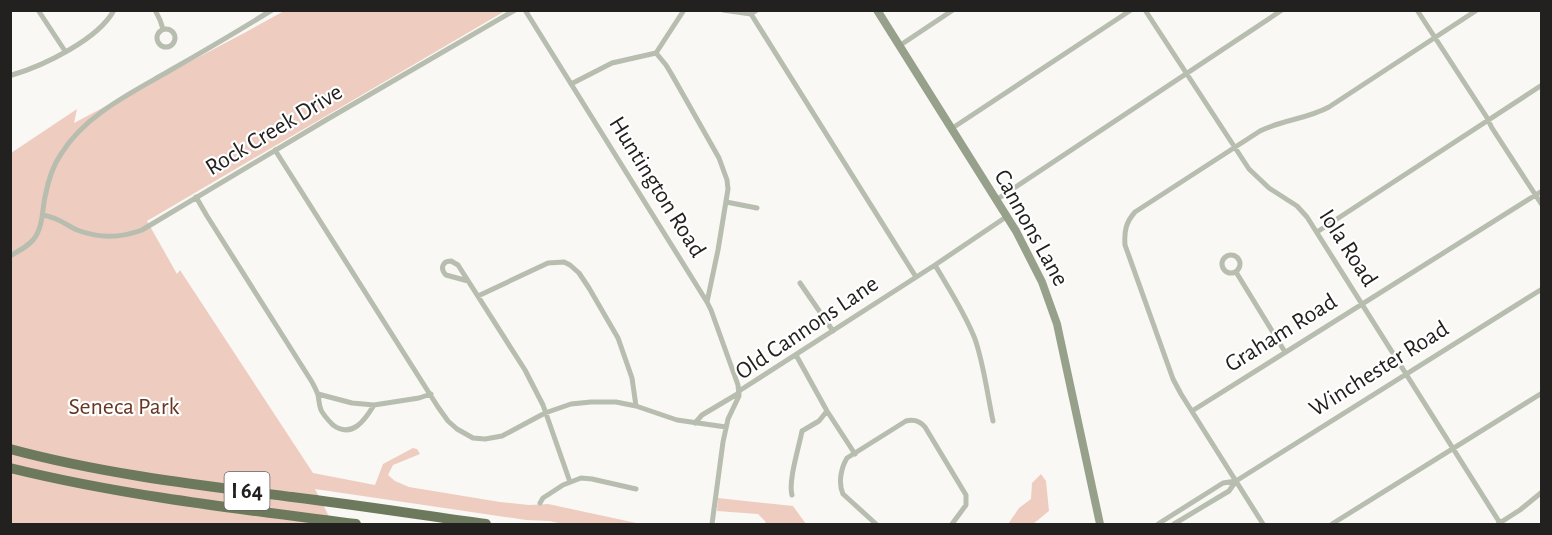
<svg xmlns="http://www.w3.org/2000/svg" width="1552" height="535" viewBox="0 0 1552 535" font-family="'Alegreya Sans',sans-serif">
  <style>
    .green { fill: #eecdc0 }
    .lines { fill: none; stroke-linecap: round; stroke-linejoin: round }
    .minor { stroke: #b7bdaf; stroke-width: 5 }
    .secondary { stroke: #97a08b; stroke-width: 8 }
    .motorway { stroke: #6d795c; stroke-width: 10 }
    .labels { text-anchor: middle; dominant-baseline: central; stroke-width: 4.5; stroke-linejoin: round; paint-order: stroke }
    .shield { fill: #fff; stroke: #646463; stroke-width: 1.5 }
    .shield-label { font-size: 22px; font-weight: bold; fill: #222120 }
    .street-label { font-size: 24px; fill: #222120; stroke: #fff }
    .park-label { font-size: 24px; fill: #673723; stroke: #fff }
  </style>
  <rect width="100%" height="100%" fill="#f9f8f4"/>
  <path class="green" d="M284,11H505L147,221L177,274L180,270L313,473L375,485L383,464L413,448L417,449L420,454L393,465L388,475L395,481L409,487L500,502L529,505L548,504L641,524H564L549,521L526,520L315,489L333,524H11V153L77,109L74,123L246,32Z
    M1041,474L1046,481L1049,511L1033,524H1008L1019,508L1031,499L1032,483Z
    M718,498L793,506L806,524H766L765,521L758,514L717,511Z"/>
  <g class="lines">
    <path class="minor" d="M38,10L65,51
      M155,10L160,20L163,29
      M525,10L707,302L711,310L738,385L739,396L728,419L723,442L712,524
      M723,10L751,14L757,10
      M1145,10L1249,169L1269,188L1297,206L1307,217L1500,523
      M1417,10L1486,116L1492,128L1542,205
      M751,14L916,277
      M157 38a9 9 0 1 1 18 0a9 9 0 1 1-18 0Z
      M899,46L953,10
      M656,53L666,65L672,75L719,158L727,180L728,189L718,250L707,302
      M12,75C43,66 99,39 114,10
      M571,84L612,63L656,53L684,10
      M951,129L1131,10
      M275,150L438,407L448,421L457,429L473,438L485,439L502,436L545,413L571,404L591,402H616L636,406L677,420L726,427
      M196,197L207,216L312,382C314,386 317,391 318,395C319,400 319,405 321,410C324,416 328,420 333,425C352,439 365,420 374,405L419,398L431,394
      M996,200L1282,10
      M726,202L757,208
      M43,215C47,216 52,217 56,219C64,222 70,227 77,230C98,238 121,238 142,230L326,120L515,10
      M1317,232L1542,85
      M1222 264a9 9 0 1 1 18 0a9 9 0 1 1-18 0Z
      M10,256C19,251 27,247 33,240C43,228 42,211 45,197C48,181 52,167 61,154C85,115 131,93 169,71C204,51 238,31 272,10
      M935,265C949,289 965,313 975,339C984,365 987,393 993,421
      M1236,272L1285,352
      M468,281L446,275C440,269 442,261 451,261L458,265L525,370L543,405L570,482
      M800,283L833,331
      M478,296L548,263L564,262L570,265L579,273L589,288L618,338L632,378L636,406
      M796,355L827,411L855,454
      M739,391L935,265L1006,217
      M318,394L352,403L374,405
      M1192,411L1542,191
      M695,423L702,415L739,393
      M792,495C788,481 799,447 802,431L819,421L827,411
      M540,503L543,498L563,485L581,478L592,479L636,489
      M876,524L843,494C838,483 841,468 847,458L906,421C914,419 920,421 925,427L966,495V505L952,524
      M1158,524L1223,483L1236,481L1542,289
      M1174,524L1229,491L1236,481
      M1263,524L1181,394L1173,379L1125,245C1124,231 1126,222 1135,212L1260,131C1282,120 1307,119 1329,107L1477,10
      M1332,524L1542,393
      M1498,524L1520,510L1542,492"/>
    <path class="secondary" d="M877,10L1016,231L1042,282L1057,324L1100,524"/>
    <path class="motorway" d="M10,449C103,474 198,485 292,497C357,505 421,515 486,524
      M10,468C124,496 240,509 356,524"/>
  </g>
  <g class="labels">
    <rect class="shield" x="224.5" y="472" width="45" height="38" rx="4.5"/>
    <g class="shield-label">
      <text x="247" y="491">I 64</text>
    </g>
    <g class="street-label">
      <text transform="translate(274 130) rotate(-31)">Rock Creek Drive</text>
      <text transform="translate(657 187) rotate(58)">Huntington Road</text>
      <text transform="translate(1031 228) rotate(61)">Cannons Lane</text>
      <text transform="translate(1348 248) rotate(57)">Iola Road</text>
      <text transform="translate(807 328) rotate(-34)">Old Cannons Lane</text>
      <text transform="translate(1281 333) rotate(-32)">Graham Road</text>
      <text transform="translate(1379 369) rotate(-32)">Winchester Road</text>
    </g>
    <g class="park-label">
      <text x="124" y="407">Seneca Park</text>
    </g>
  </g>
  <rect width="1552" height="535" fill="none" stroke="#222120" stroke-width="24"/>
</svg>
